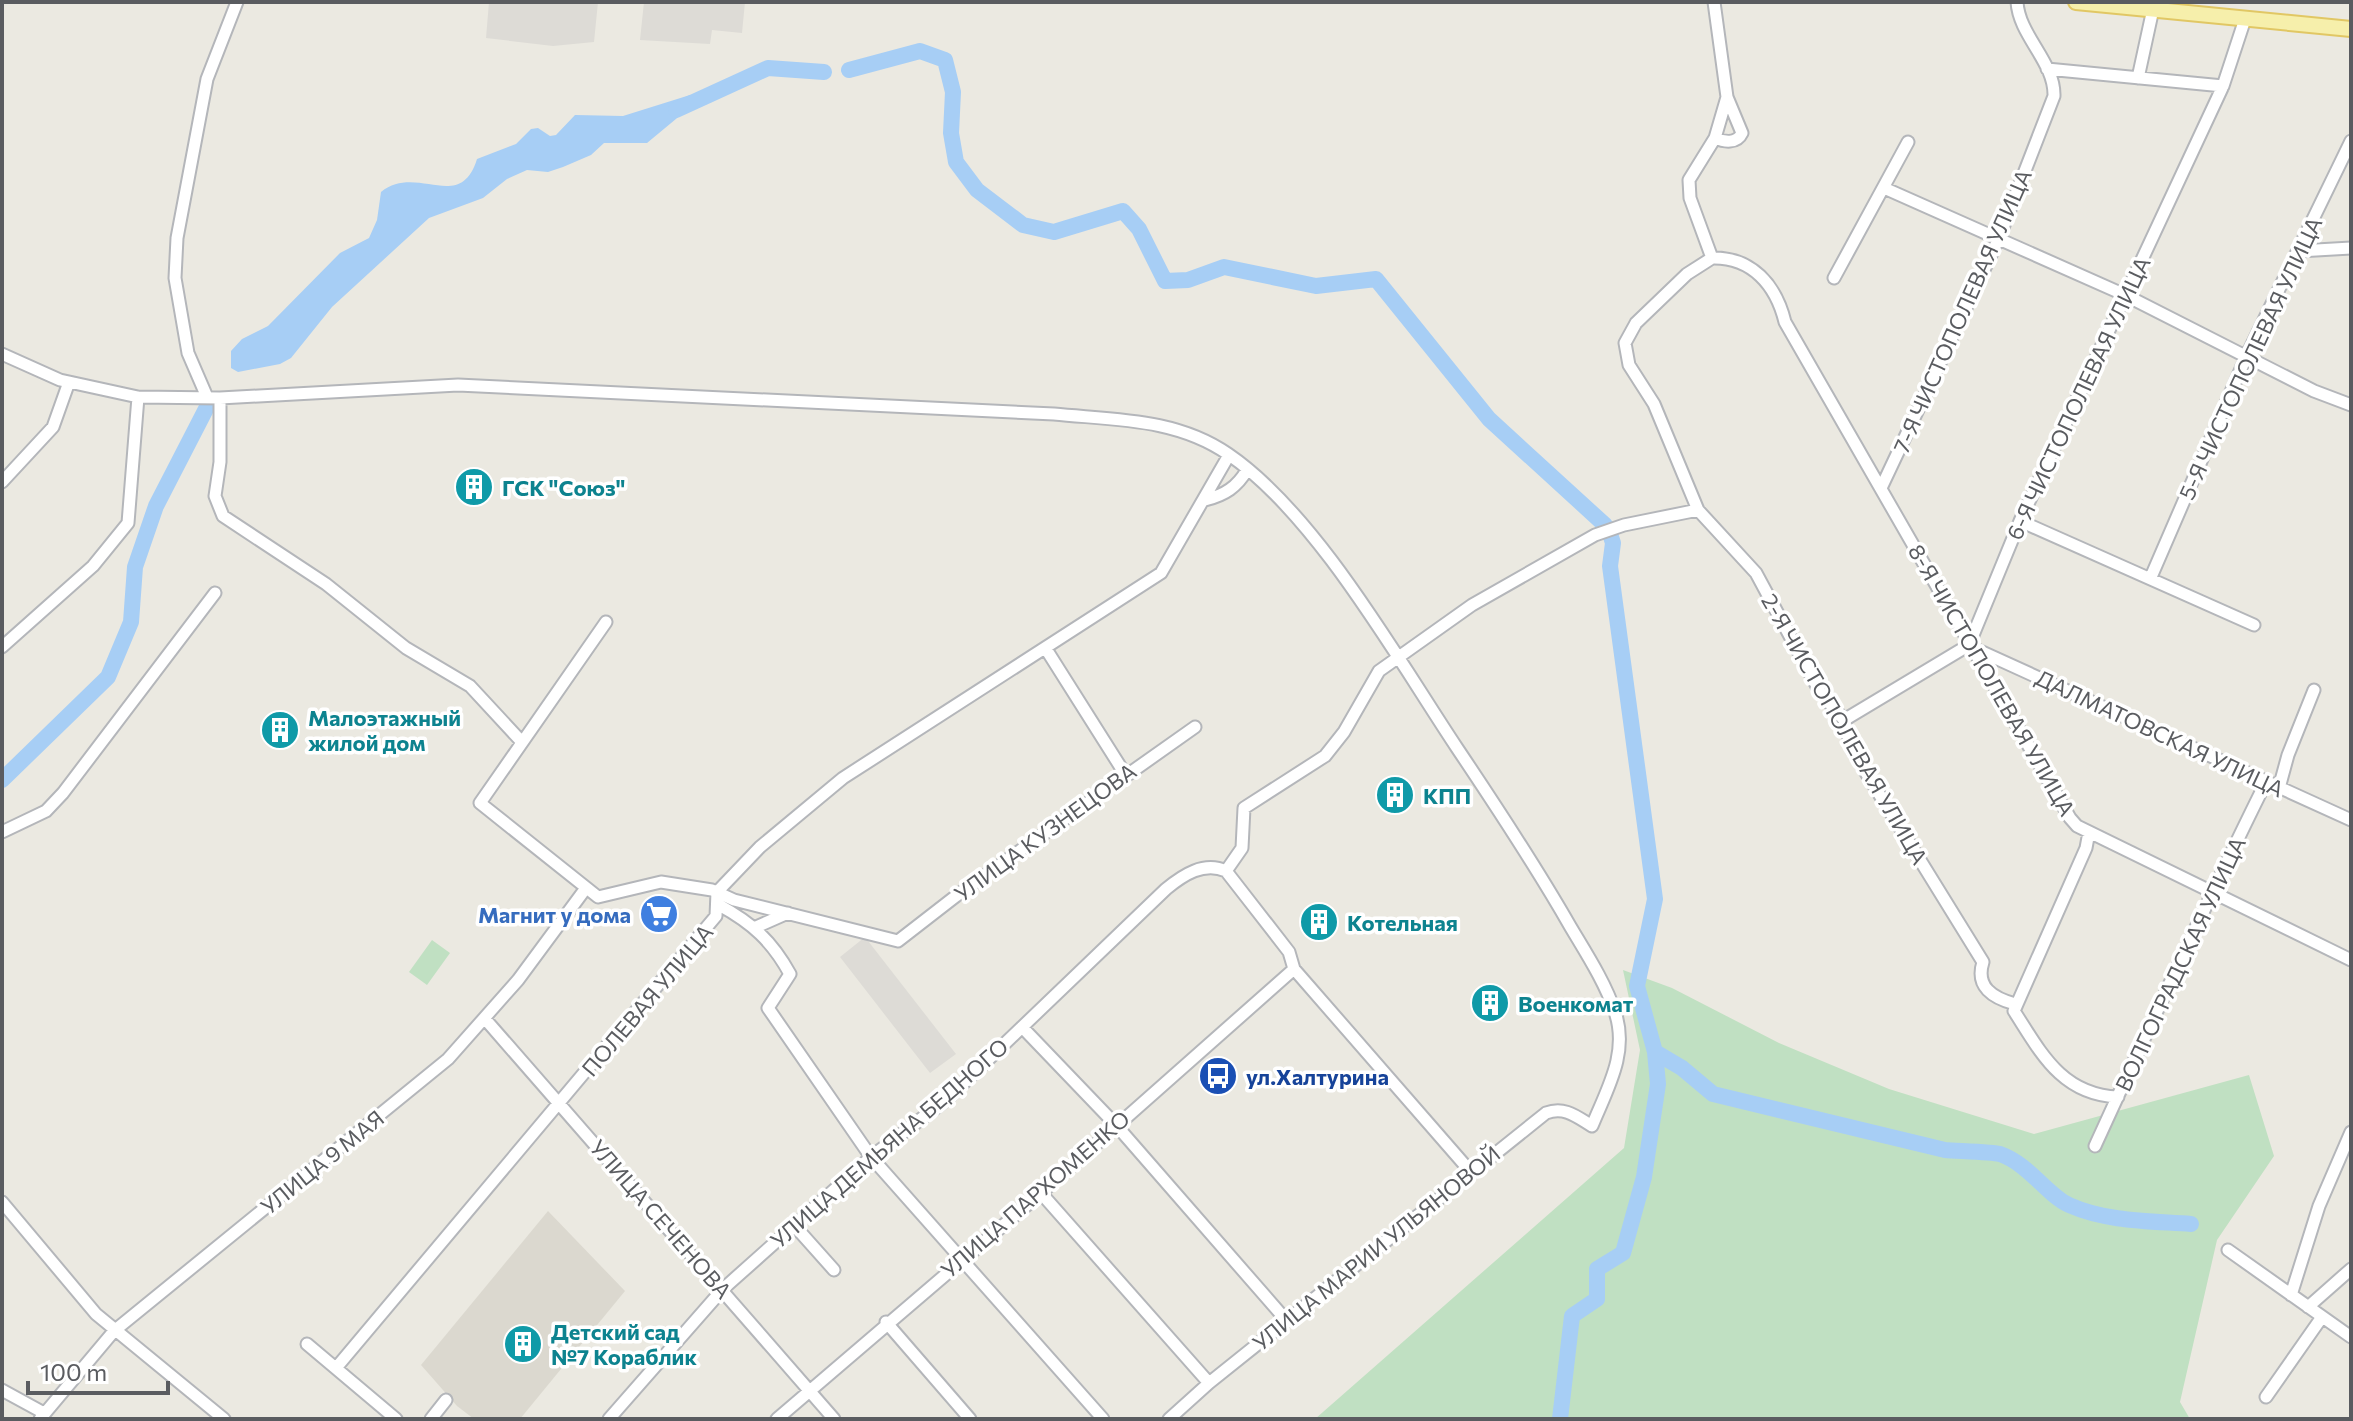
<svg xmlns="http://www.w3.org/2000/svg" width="2353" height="1421" viewBox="0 0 2353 1421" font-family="Commissioner,sans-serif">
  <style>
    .industrial { fill: #dddbd6 }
    .education { fill: #dbd8cf }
    .green { fill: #c0e0c2 }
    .water { fill: #a7cef5 }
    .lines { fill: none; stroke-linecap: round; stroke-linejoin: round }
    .river { stroke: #a7cef5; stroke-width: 16 }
    .minor-casing { stroke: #b4b6ba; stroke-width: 15 }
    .major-casing { stroke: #e1c764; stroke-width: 18 }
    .minor { stroke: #fff; stroke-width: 11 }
    .major { stroke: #f6efab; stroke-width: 14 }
    .labels { text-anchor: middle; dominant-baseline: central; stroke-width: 7; stroke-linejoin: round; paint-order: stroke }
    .street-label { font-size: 22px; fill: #5a5c60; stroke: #fff }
    .culture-label { font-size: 22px; font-weight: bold; fill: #0d838f; stroke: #fff; text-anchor: start }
    .shop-label { font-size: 22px; font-weight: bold; fill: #366cbe; stroke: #fff; text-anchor: end }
    .transit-label { font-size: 22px; font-weight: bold; fill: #164399; stroke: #fff; text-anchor: start }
  </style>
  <rect width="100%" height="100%" fill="#ebe9e1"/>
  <path class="industrial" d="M489,2H598L594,42L553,46L486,38Z
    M644,2H745L742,33L712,30L710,44L640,40Z
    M865,937L956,1054L930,1073L840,957Z"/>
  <path class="education" d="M548,1211L625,1291L520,1419H474L457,1406L421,1365Z"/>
  <path class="green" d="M432,940L450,953L427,985L409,972Z
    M1623,970L1672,988L1779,1043L1889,1089L2034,1134L2249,1075L2274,1156L2217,1240L2180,1402L2190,1419H1315L1624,1148L1640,1050Z"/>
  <path class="water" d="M690,95L693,100L688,109L647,143H604L591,155L563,167L548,172L527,170L507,179L483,198L429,218L332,307L291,358L280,364L238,372L231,368V351L242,339L268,326L340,253L369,238L377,220L381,192C417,163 460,214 477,159L516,144L531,129L538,128L550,136L556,135L575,115L623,116Z"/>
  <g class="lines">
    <path class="river" d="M849,70L920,51L945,60L953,92L951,133L956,162L977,190L1023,225L1054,232L1123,211L1139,229L1165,281L1188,280L1224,267L1316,286L1376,279L1489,419L1605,525
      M676,110L768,68L824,72
      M2,780L108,677L131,622L135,567L156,506L207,407
      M1655,1052L1682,1068L1713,1094L1945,1150C1958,1151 1993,1152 2000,1154C2029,1164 2048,1196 2069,1205C2107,1222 2151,1221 2191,1224
      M1560,1419L1572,1316L1597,1299V1269L1623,1253L1644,1177L1658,1084L1655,1052L1637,986L1655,899L1610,566L1613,543L1610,534"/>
    <defs>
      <path id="minor" d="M2047,69L2223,86
        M2138,78L2153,9
        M1715,138C1724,142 1737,144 1742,133L1727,97
        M1884,188L2125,295L2314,391L2351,405
        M2299,251L2351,248
        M1712,258C1752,257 1776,285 1785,322L2070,818L2077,826L2351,960
        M1712,258L1687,274L1636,323L1625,343L1629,365L1654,404L1698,510L1756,573L1820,692L1844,720L1852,750L1983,962C1975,987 1993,998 2015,1004
        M1712,258L1690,198L1689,180L1715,138L1727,97L1714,2
        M1834,278L1908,142
        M2,354L60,380L138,397L220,398L458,385L1054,414C1114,420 1176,418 1228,454C1316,514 1397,658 1457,748C1496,806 1535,865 1570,926C1586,953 1605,982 1615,1012C1629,1053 1607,1089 1592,1126C1577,1117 1565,1106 1546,1113L1209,1383L1169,1419
        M207,397L188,353L175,278L177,238L207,79L237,2
        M220,398V462L215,496L223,516L326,584L406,648L470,686L520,740
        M2,482L53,427L69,382
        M1882,486L1999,238L2054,96C2055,62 2019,36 2017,2
        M1205,500C1225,495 1237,487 1247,470
        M2020,521L2254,625
        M2151,577L2247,355L2351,141
        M606,622L480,803L598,897L661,882L712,890L734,900L898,941L956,896L1195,727
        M1969,646L2351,820
        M2,647L93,566L128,523L138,397
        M1046,649L1125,774
        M1844,720L1969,645L2020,521L2223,86L2245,19
        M2279,788L2288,755L2314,690
        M2,832L46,811L63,793L215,593
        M2089,832L2086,848L2014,1011C2040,1051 2061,1095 2118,1097
        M719,905C752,923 772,941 790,974L768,1008L871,1157L1103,1419
        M756,927L788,913
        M486,1020L834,1419
        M1022,1027L1116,1125L1286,1320
        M2095,1146C2151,1024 2206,902 2266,782
        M1470,1171L1294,969L1289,952L1226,871L1242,848L1244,808L1325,756L1344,732L1379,671L1472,605L1595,535L1624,525L1698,510
        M1041,1193L1209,1383
        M2,1202L96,1314L224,1419
        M793,1224L834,1270
        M2228,1250L2351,1337
        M2291,1295L2319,1206L2351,1132
        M2308,1307L2351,1269
        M886,1322L970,1419
        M307,1344L396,1419
        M336,1368L716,916L717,892L760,847L843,778L1161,573L1229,455
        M2,1390L44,1413
        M2266,1397L2322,1317
        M40,1419L114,1331L448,1059L518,980L586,888
        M431,1419L446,1400
        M609,1419L723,1289L871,1157L946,1100L1166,889C1183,875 1204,861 1226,871
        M777,1419L1041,1193L1294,969"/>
      <path id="major" d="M2076,2L2351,29"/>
    </defs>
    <use href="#minor" class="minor-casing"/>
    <use href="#major" class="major-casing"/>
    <use href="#minor" class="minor"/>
    <use href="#major" class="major"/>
  </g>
  <defs>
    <symbol id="building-disc" viewBox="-11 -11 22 22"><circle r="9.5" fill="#0f9aa8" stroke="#fff"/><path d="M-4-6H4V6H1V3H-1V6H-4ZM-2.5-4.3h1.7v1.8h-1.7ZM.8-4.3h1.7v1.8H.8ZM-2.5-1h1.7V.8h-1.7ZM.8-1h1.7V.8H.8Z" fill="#fff"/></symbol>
    <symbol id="supermarket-disc" viewBox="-11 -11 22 22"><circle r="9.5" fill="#3f7fe0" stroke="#fff"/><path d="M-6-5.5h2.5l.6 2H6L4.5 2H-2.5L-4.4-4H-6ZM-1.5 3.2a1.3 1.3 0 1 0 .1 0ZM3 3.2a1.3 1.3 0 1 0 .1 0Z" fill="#fff"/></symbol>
    <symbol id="bus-disc" viewBox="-11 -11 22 22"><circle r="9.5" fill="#1a4fb4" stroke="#fff"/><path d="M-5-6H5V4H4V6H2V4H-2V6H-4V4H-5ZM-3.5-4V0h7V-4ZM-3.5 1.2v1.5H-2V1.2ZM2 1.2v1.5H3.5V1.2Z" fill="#fff"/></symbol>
  </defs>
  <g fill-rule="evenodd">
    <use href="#building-disc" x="452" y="465" width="44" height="44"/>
    <use href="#building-disc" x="258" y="708" width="44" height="44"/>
    <use href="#building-disc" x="1373" y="773" width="44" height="44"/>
    <use href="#supermarket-disc" x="637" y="892" width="44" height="44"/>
    <use href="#building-disc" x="1297" y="900" width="44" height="44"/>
    <use href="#building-disc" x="1468" y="981" width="44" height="44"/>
    <use href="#bus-disc" x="1196" y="1054" width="44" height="44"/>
    <use href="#building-disc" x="501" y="1322" width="44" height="44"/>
  </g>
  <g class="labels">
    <g class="street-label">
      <text transform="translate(1962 311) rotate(-66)">7-Я ЧИСТОПОЛЕВАЯ УЛИЦА</text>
      <text transform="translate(2250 358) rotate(-65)">5-Я ЧИСТОПОЛЕВАЯ УЛИЦА</text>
      <text transform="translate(2078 398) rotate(-65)">6-Я ЧИСТОПОЛЕВАЯ УЛИЦА</text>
      <text transform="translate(1992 680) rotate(60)">8-Я ЧИСТОПОЛЕВАЯ УЛИЦА</text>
      <text transform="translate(1845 729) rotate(60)">2-Я ЧИСТОПОЛЕВАЯ УЛИЦА</text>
      <text transform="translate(2160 733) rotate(25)">ДАЛМАТОВСКАЯ УЛИЦА</text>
      <text transform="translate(1045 832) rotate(-36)">УЛИЦА КУЗНЕЦОВА</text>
      <text transform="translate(2180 964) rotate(-65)">ВОЛГОГРАДСКАЯ УЛИЦА</text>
      <text transform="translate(647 1000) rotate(-50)">ПОЛЕВАЯ УЛИЦА</text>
      <text transform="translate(889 1143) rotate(-41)">УЛИЦА ДЕМЬЯНА БЕДНОГО</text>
      <text transform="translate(322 1162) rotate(-39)">УЛИЦА 9 МАЯ</text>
      <text transform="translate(1035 1194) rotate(-41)">УЛИЦА ПАРХОМЕНКО</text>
      <text transform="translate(661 1219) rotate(49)">УЛИЦА СЕЧЕНОВА</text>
      <text transform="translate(1376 1248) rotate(-39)">УЛИЦА МАРИИ УЛЬЯНОВОЙ</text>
    </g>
    <g class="culture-label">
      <text x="502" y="487">ГСК "Союз"</text>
      <text x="308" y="717">Малоэтажный<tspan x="308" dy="25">жилой дом</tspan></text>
      <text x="1423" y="795">КПП</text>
      <text x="1347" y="922">Котельная</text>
      <text x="1518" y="1003">Военкомат</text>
      <text x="551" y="1331">Детский сад<tspan x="551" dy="25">№7 Кораблик</tspan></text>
    </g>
    <g class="shop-label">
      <text x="631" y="914">Магнит у дома</text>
    </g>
    <g class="transit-label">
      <text x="1246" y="1076">ул.Халтурина</text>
    </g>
  </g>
  <rect width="2353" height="1421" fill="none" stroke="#5a5c60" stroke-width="8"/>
  <path d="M28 1381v12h140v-12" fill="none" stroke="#5a5c60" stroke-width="4"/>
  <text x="40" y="1381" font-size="24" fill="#5a5c60" stroke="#ffffff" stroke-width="6" paint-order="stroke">100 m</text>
</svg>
